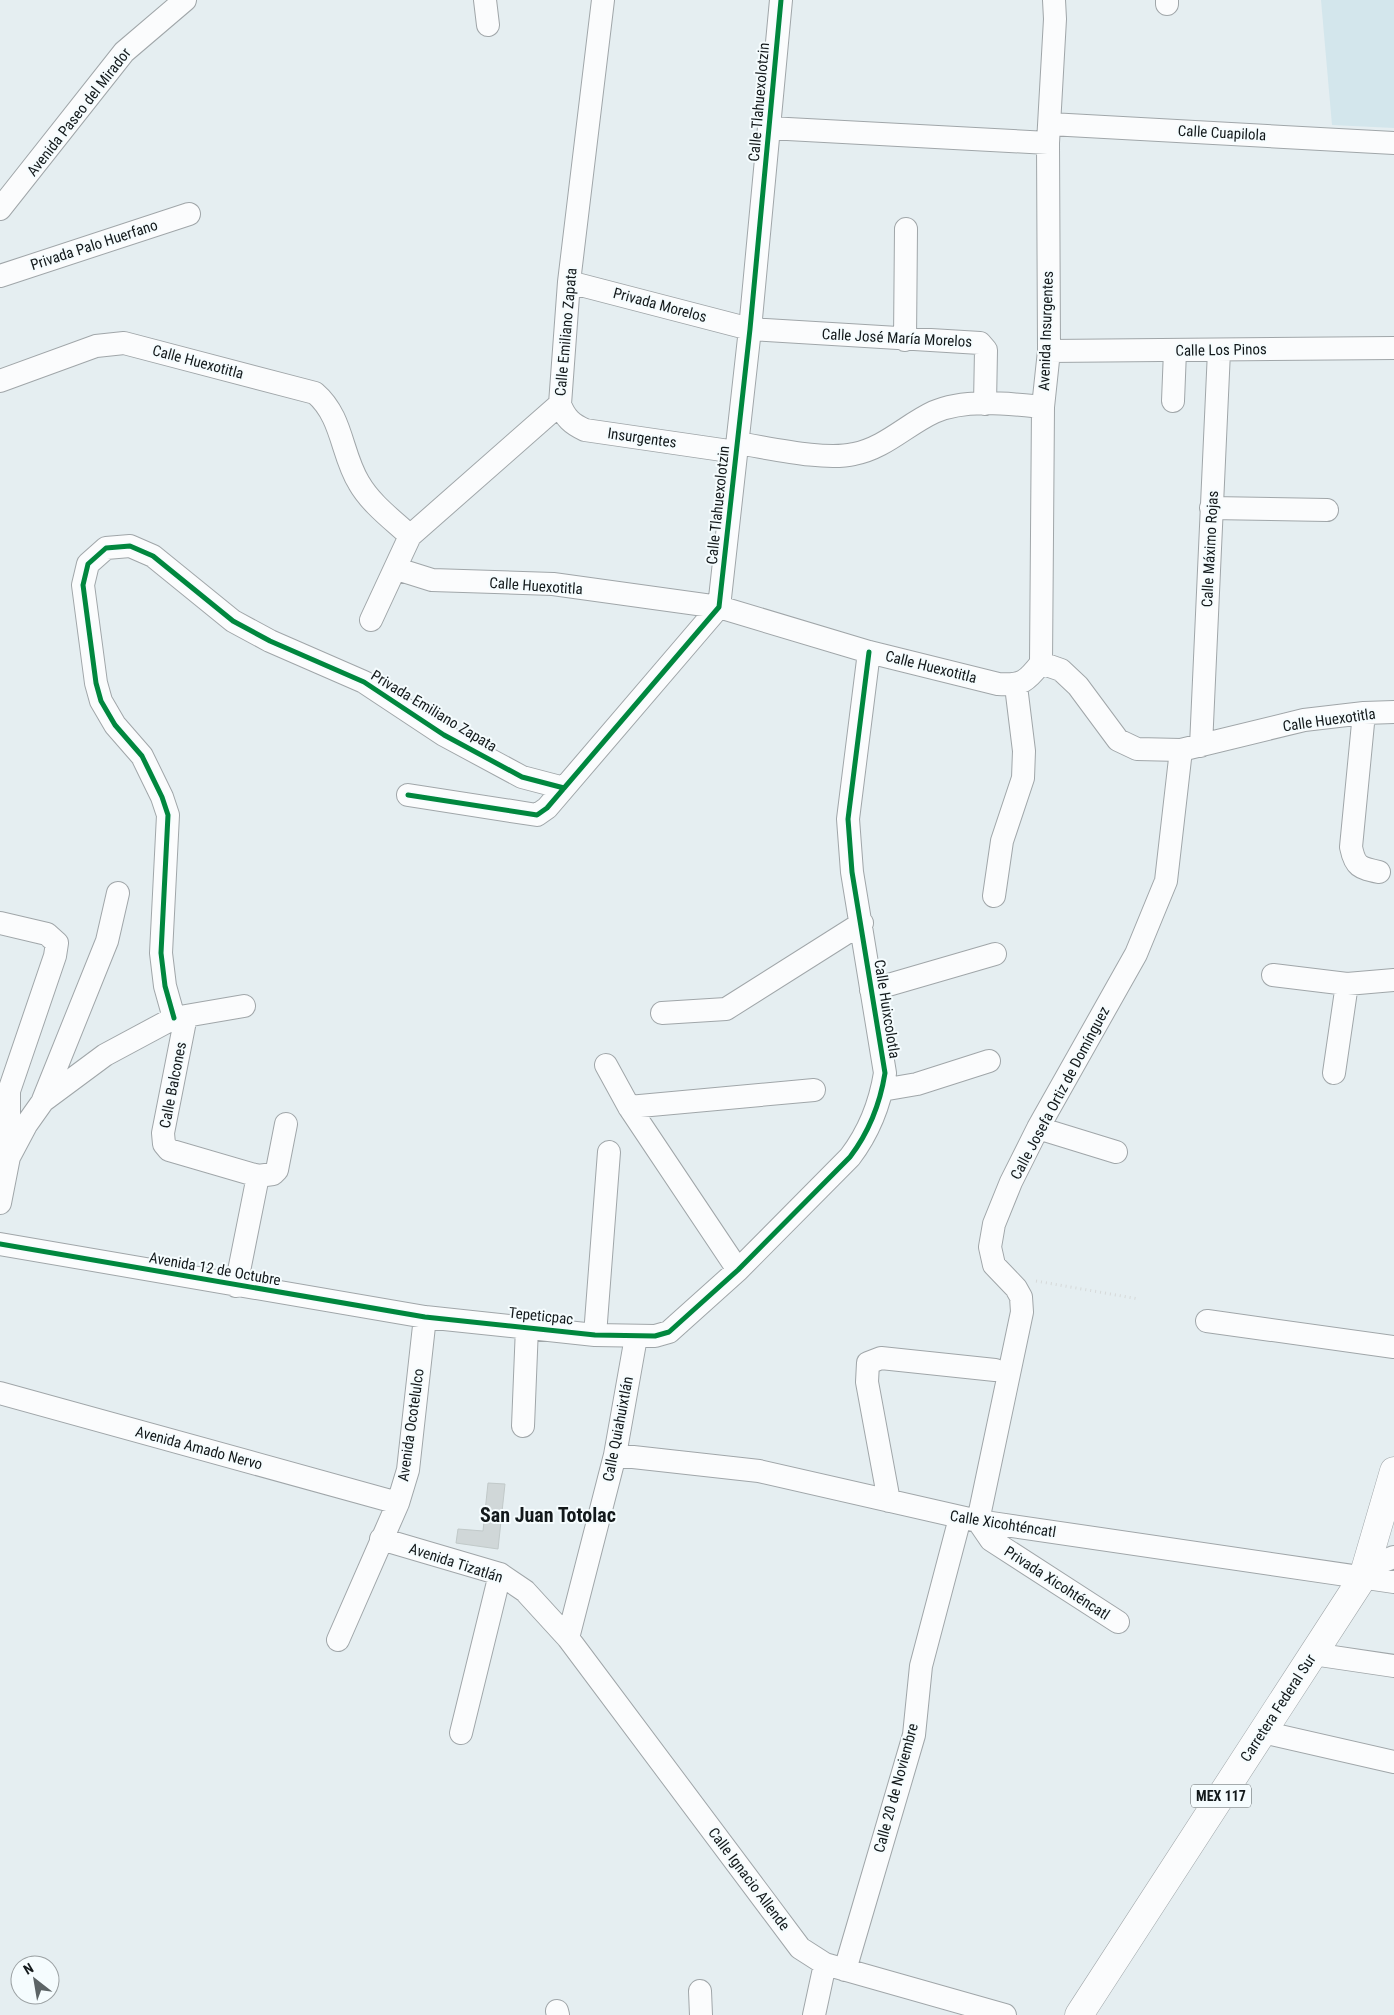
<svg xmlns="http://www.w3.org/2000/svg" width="1394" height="2015" viewBox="0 0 1394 2015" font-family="'Roboto Condensed',sans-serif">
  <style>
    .built { fill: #d3e6ec }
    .building { fill: #d0d7d8; stroke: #c1c9c9 }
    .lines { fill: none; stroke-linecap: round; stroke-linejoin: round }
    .minor-casing { stroke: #a0a6a9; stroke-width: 24 }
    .major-casing { stroke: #a0a6a9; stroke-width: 29 }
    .path { stroke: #d6d9d9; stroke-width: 3; stroke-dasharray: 1 4; stroke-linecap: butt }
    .minor { stroke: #fbfcfd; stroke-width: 22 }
    .major { stroke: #fbfcfd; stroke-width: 28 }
    .cycleway-casing { stroke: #f5fcfe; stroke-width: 8 }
    .cycleway { stroke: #00873e; stroke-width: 5 }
    .labels { text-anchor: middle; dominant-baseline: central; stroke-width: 4; stroke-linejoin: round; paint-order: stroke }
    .shield { fill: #f5fcfe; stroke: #575d5f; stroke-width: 1 }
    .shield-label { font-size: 14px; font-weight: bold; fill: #13191b }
    .street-label { font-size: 15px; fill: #13191b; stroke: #f5fcfe }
    .district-label { font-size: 20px; font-weight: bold; fill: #13191b; stroke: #f5fcfe }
  </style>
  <rect width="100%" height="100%" fill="#e5eef1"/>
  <path class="built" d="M1321,0H1394V128L1332,125Z"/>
  <path class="building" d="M488,1483L505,1484L498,1549L456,1543L458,1529L483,1531Z"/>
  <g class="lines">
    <defs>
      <path id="minor" d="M485,0L488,25
        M1167,0V4
        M1050,124L1394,143
        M769,128L1048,143
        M0,209L124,52L185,0
        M0,276L189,214
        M569,282L750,329L980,343L986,350L985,404
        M905,340L906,229
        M1049,351L1394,348
        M0,381L96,346L124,343L315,393C343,417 341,454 359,483C371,504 393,520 410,536
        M1173,401L1175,351
        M560,404C565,418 572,424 585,430L736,452
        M737,443C770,448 824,461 854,454C885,448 906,425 934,412C965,398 1011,404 1043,407
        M1211,508L1327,510
        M397,569L432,580L553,584L719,607L869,652L998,684C1022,686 1027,681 1041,663
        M371,620L410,536L560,404L569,282L603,0
        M1041,663L1043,407L1049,351L1048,143L1055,19L1054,0
        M1041,663L1061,670L1078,686L1118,740L1137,749L1181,750L1304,720L1364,713L1394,712
        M1364,713L1351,847C1355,867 1360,868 1379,872
        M1201,746L1219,351
        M408,795L537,815L547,808L719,607L750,329L781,0
        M994,896L1002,841L1023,778L1024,751L1016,686
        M0,923L47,934L57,943L55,956L9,1091V1155
        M1273,975L1347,984L1394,980
        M871,990L995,954
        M662,1013L726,1009L862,923
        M186,1016L163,1133L164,1144L169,1150L258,1176L273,1174L277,1170L286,1124
        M174,1018L165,986L161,953L168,815L162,797L142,756L115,725L101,701L96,683L83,585L88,564L106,548L130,546L153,556L233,621L270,641L364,682L444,735L522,777L564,788
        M606,1065L629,1107L738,1270
        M1334,1073L1347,984
        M882,1090L917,1084L989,1061
        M43,1100L107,941L118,893
        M629,1107L814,1090
        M1038,1128L1116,1152
        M0,1203L9,1157L26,1125L43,1101L105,1055L174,1018L244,1006
        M0,1244L425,1317L595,1335L655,1336L669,1332L738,1270L850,1157C869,1132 880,1104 885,1073L852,872L848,819L869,652
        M236,1286L258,1176
        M1207,1321L1394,1347
        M595,1335L609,1152
        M0,1393L398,1503
        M523,1426L527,1327
        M615,1455L759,1471L978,1521L1394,1582
        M889,1501L867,1382L868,1363L881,1358L995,1370
        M381,1539L500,1574L525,1591L568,1638L800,1948L825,1964L1005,2015
        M1366,1568L1394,1557
        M1118,1622L991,1540L978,1521L1022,1312L1021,1297L1016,1288L994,1265L990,1247L994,1224L1011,1182L1038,1128L1136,954L1166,881L1181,750
        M568,1638L615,1455L636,1337
        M338,1640L398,1503L408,1470L425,1317
        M1313,1654L1394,1666
        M1262,1732L1394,1762
        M461,1733L500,1574
        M845,1970L914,1735L921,1666L960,1518
        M700,1991L701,2015
        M557,2011L558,2015
        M814,2015L825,1964"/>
      <path id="major" d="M1079,2015L1363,1577L1394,1471"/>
    </defs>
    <use href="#minor" class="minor-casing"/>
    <use href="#major" class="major-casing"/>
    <path class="path" d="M1036,1281L1139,1299"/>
    <use href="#minor" class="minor"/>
    <use href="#major" class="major"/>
    <defs>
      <path id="cycleway" d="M408,795L537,815L547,808L719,607L750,329L781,0
        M174,1018L165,986L161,953L168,815L162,797L142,756L115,725L101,701L96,683L83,585L88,564L106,548L130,546L153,556L233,621L270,641L364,682L444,735L522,777L564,788
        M0,1244L425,1317L595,1335L655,1336L669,1332L738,1270L850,1157C869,1132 880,1104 885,1073L852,872L848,819L869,652"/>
    </defs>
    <use href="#cycleway" class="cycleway-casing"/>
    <use href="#cycleway" class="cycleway"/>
  </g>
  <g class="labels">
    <rect class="shield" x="1191" y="1784.5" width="60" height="23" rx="4"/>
    <g class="shield-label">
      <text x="1221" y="1796">MEX 117</text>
    </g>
    <g class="street-label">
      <text transform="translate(759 102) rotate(-85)">Calle Tlahuexolotzin</text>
      <text transform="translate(79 112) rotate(-52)">Avenida Paseo del Mirador</text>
      <text transform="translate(1222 133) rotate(3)">Calle Cuapilola</text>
      <text transform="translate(94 245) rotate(-18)">Privada Palo Huerfano</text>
      <text transform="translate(660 305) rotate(15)">Privada Morelos</text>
      <text transform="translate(1046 331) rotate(-88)">Avenida Insurgentes</text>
      <text transform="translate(566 332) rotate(-85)">Calle Emiliano Zapata</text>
      <text transform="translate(897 338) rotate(3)">Calle José María Morelos</text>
      <text transform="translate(1221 350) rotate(-1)">Calle Los Pinos</text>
      <text transform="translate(198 362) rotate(15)">Calle Huexotitla</text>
      <text transform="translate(642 438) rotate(8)">Insurgentes</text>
      <text transform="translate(718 505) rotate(-84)">Calle Tlahuexolotzin</text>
      <text transform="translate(1210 549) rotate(-87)">Calle Máximo Rojas</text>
      <text transform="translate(536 586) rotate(4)">Calle Huexotitla</text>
      <text transform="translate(931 667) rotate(14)">Calle Huexotitla</text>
      <text transform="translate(434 711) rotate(31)">Privada Emiliano Zapata</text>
      <text transform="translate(1329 720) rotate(-8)">Calle Huexotitla</text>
      <text transform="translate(887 1009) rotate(81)">Calle Huixcolotla</text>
      <text transform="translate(173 1085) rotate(-79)">Calle Balcones</text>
      <text transform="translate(1060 1093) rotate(-62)">Calle Josefa Ortiz de Domínguez</text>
      <text transform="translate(215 1269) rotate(10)">Avenida 12 de Octubre</text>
      <text transform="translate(541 1316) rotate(6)">Tepeticpac</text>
      <text transform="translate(411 1425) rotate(-82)">Avenida Ocotelulco</text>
      <text transform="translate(618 1429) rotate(-79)">Calle Quiahuixtlán</text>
      <text transform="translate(199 1448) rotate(15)">Avenida Amado Nervo</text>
      <text transform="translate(1003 1524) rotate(9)">Calle Xicohténcatl</text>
      <text transform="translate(456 1563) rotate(18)">Avenida Tizatlán</text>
      <text transform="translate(1057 1583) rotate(33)">Privada Xicohténcatl</text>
      <text transform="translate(1278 1708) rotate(-57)">Carretera Federal Sur</text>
      <text transform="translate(896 1788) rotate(-75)">Calle 20 de Noviembre</text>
      <text transform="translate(749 1879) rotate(53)">Calle Ignacio Allende</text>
    </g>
    <g class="district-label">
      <text x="548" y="1515">San Juan Totolac</text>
    </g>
  </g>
  <g transform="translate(35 1980) rotate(329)"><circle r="24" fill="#f5fcfe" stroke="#9ba1a3"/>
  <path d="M0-4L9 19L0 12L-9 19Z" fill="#5c6466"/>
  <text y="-8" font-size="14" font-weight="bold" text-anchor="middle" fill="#13191b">N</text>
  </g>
</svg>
